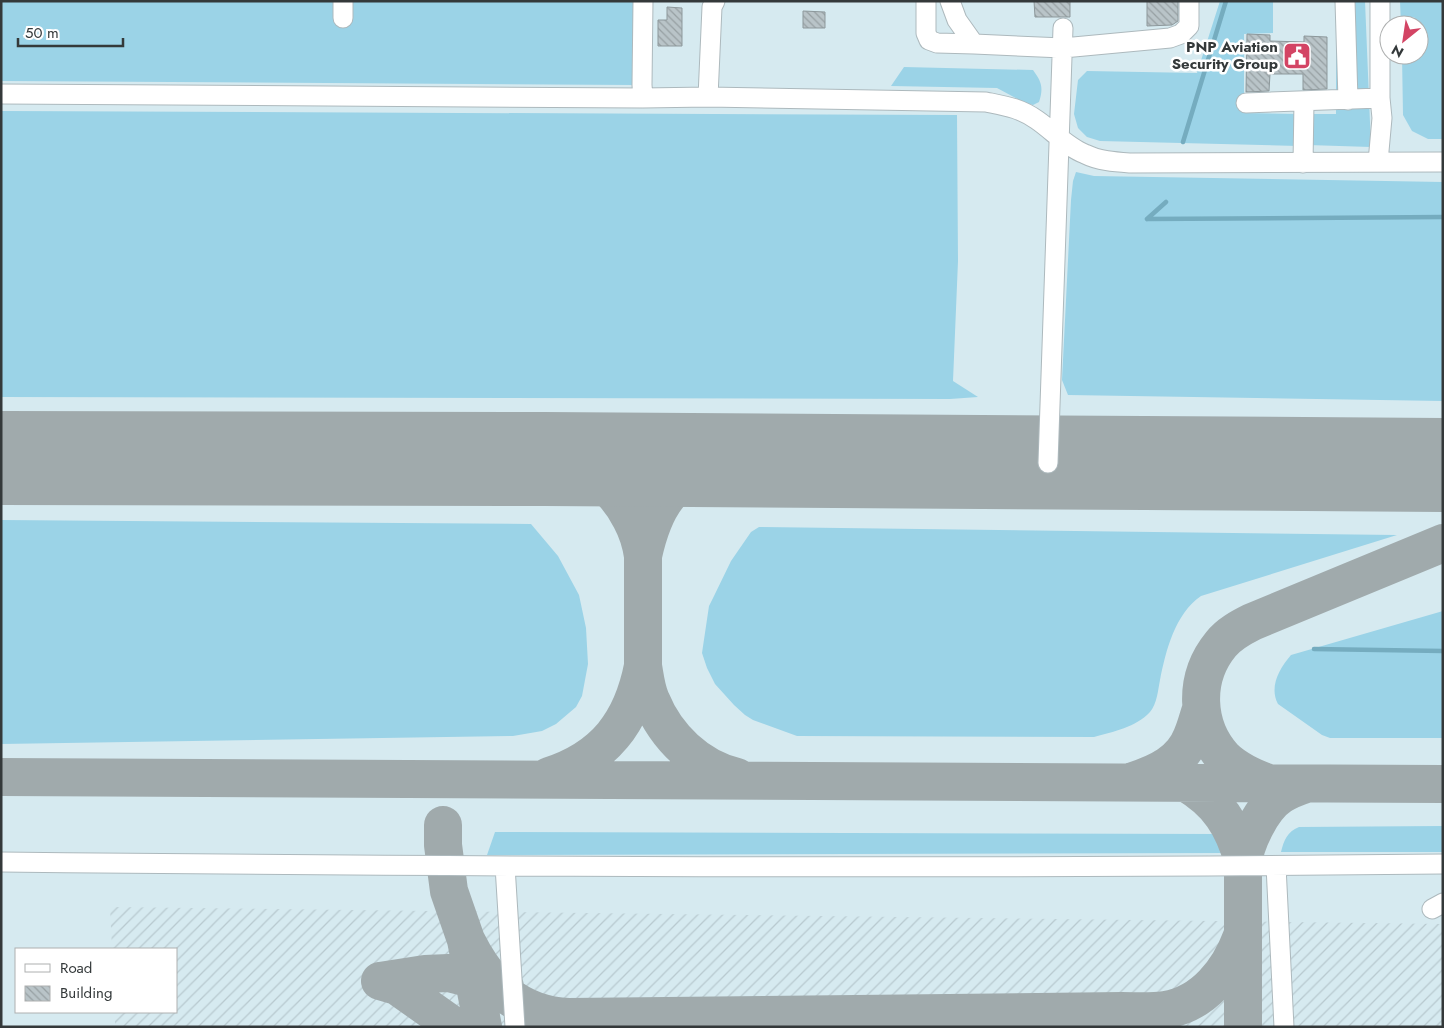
<svg xmlns="http://www.w3.org/2000/svg" width="1444" height="1028" viewBox="0 0 1444 1028" font-family="Jost,sans-serif">
  <style>
    .built { fill: #d6eaf0; fill-rule: evenodd }
    .industrial { fill: url(#industrial-furrows) }
    .grass { fill: #9bd3e7 }
    .lines { fill: none; stroke-linecap: round; stroke-linejoin: round }
    .stream { stroke: #75acbf; stroke-width: 4.5 }
    .taxiway { stroke: #a0aaac; stroke-width: 38 }
    .runway { stroke: #a0aaac; stroke-width: 94 }
    .building { fill: url(#building-back-hatch); stroke: #8d989b }
    .minor-casing { stroke: #adb9bd; stroke-width: 21 }
    .minor { stroke: #fff; stroke-width: 19 }
    .labels { text-anchor: middle; dominant-baseline: central; stroke-width: 5; stroke-linejoin: round; paint-order: stroke }
    .poi-label { font-size: 15px; font-weight: bold; fill: #34393a; stroke: #fff; text-anchor: end }
  </style>
  <defs>
    <pattern id="industrial-furrows" width="10" height="10" patternUnits="userSpaceOnUse" patternTransform="scale(1.25)"><rect width="10" height="10" fill="#d6eaf0"/><path d="M-1 1l2-2M0 10L10 0M9 11l2-2" fill="none" stroke="#b8c9cf"/></pattern>
    <pattern id="building-back-hatch" width="6" height="6" patternUnits="userSpaceOnUse" patternTransform="scale(1.25)"><rect width="6" height="6" fill="#b9c4c8"/><path d="M-1 5l2 2M0 0l6 6M5-1l2 2" fill="none" stroke="#97a0a3"/></pattern>
  </defs>
  <rect width="100%" height="100%" fill="#ebf7fb"/>
  <path class="built" d="M1,1H1443V1027H1ZM1389,25H1419V55H1389ZM16,949H176V1012H16Z"/>
  <path class="industrial" d="M110,907L1443,924V1027H115V1012H176V949H112Z"/>
  <path class="grass" d="M1,1H635V85L1,81Z
    M1220,1H1273V33L1244,34V113L1298,114V146L1100,141L1087,137L1078,128L1074,114L1078,80L1087,71L1197,73Z
    M1336,1H1365L1371,147L1308,145V114H1336Z
    M1400,1H1443V139H1428L1412,131L1403,115L1402,55H1419V25H1401Z
    M904,67L1033,70C1041,81 1044,87 1039,102L1033,105L1025,103L997,88L891,86Z
    M1,111L957,115L958,261L953,381L978,397L950,399L1,397Z
    M1076,172L1094,176L1443,182V401L1068,395L1062,380L1071,200L1073,181Z
    M1,520L531,524L558,556L579,595L586,628L588,664L582,696L576,707L556,724L542,731L513,736L1,744Z
    M759,527L1397,535L1201,596C1175,614 1166,650 1160,680C1158,690 1157,704 1150,712C1136,727 1113,732 1094,737L797,736L753,720L745,715L734,705L715,684L707,668L702,653L709,606L714,596L731,561L751,532Z
    M1443,611V738H1330L1322,735L1278,704C1269,687 1279,669 1291,655Z
    M1443,826V852H1281C1284,840 1287,832 1299,827Z
    M495,832L1220,834L1225,840L1229,853L487,855Z"/>
  <g class="lines">
    <path class="stream" d="M1183,142L1226,1
      M1147,219L1443,217
      M1147,219L1166,202
      M1314,649L1443,651"/>
    <path class="taxiway" d="M545,459C586,470 611,480 631,519C638,532 641,542 643,556C648,533 656,507 673,490C689,475 723,467 744,460
      M643,666V556
      M549,776C605,758 632,722 643,666C645,677 646,689 651,700C666,737 698,768 737,777
      M1,777L1443,784
      M1133,781C1158,773 1182,762 1192,736C1196,727 1198,718 1201,709
      M1186,783C1218,802 1233,825 1243,861
      M1268,783C1253,777 1236,770 1224,758C1195,726 1193,678 1221,644C1229,634 1240,628 1252,622L1443,543
      M443,825V845L449,891L466,940L483,1027
      M466,940C488,984 517,1015 569,1017L1122,1011C1137,1011 1151,1012 1165,1010C1204,1004 1229,971 1242,936
      M380,981L425,974L449,973L505,987
      M380,981L397,986L455,1027
      M1243,1027V866C1244,844 1262,807 1281,795C1289,790 1297,787 1306,784"/>
    <path class="runway" d="M1,458L545,459L1443,465"/>
  </g>
  <path class="building" d="M1034,1H1070V17H1035Z
    M1147,1H1178V21L1172,25L1147,26Z
    M667,7L682,8V46H658V20H667Z
    M803,11L825,12V28H803Z
    M1247,34L1270,35V41L1304,42V36L1327,37V89L1303,90V74H1270L1269,91L1246,92Z"/>
  <g class="lines">
    <defs>
      <path id="minor" d="M343,1V18
        M643,1L642,85L643,98
        M926,1V33L929,40L937,43L974,44
        M950,1L957,20L974,44L1063,48L1170,38L1181,34L1189,26V1
        M1345,1L1348,100
        M1,94L643,98L708,97L986,102C1006,106 1020,108 1037,120C1053,131 1067,147 1085,154C1099,161 1115,162 1130,163L1443,162
        M708,97L712,7L715,1
        M1246,103L1380,98
        M1378,162L1382,118L1380,98V1
        M1303,163L1304,102
        M1048,463L1063,28
        M1,862C482,867 962,869 1443,864
        M505,866L515,1027
        M1276,866L1284,1027
        M1432,909L1443,903"/>
    </defs>
    <use href="#minor" class="minor-casing"/>
    <use href="#minor" class="minor"/>
  </g>
  <defs>
    <symbol id="civic-square" viewBox="-11 -11 22 22"><rect x="-9" y="-9" width="18" height="18" rx="4" fill="#d34464" stroke="#fff"/><path d="M-.6-6.5H3V-4.5H.6V-3L4-1V1h2V6H-6V1h2V-1L-.6-3ZM-1.2 2.5V6h2.4V2.5Z" fill="#fff"/></symbol>
  </defs>
  <g fill-rule="evenodd">
    <use href="#civic-square" x="1281" y="40" width="32" height="32"/>
  </g>
  <g class="labels">
    <g class="poi-label">
      <text x="1278" y="47">PNP Aviation<tspan x="1278" dy="17">Security Group</tspan></text>
    </g>
  </g>
  <rect width="1444" height="1028" fill="none" stroke="#34393a" stroke-width="5"/>
  <rect x="15" y="948" width="162" height="65" fill="#ffffff" stroke="#aeb0b0"/>
  <rect x="25" y="964" width="25" height="8" fill="#ffffff" stroke="#aeb0b0"/>
  <text x="60" y="973" font-size="15" fill="#34393a">Road</text>
  <rect x="25" y="986" width="25" height="15" fill="url(#building-back-hatch)" stroke="#aeb0b0"/>
  <text x="60" y="998" font-size="15" fill="#34393a">Building</text>
  <g transform="translate(1404 40) rotate(210)"><circle r="24" fill="#ffffff" stroke="#aeb0b0"/>
  <path d="M0-4L9 19L0 12L-9 19Z" fill="#d34464"/>
  <text y="-8" font-size="14" font-weight="bold" text-anchor="middle" fill="#34393a">N</text>
  </g>
  <path d="M18 38v8h105v-8" fill="none" stroke="#34393a" stroke-width="2.5"/>
  <text x="25" y="38" font-size="15" fill="#34393a" stroke="#ffffff" stroke-width="4" paint-order="stroke">50 m</text>
</svg>
